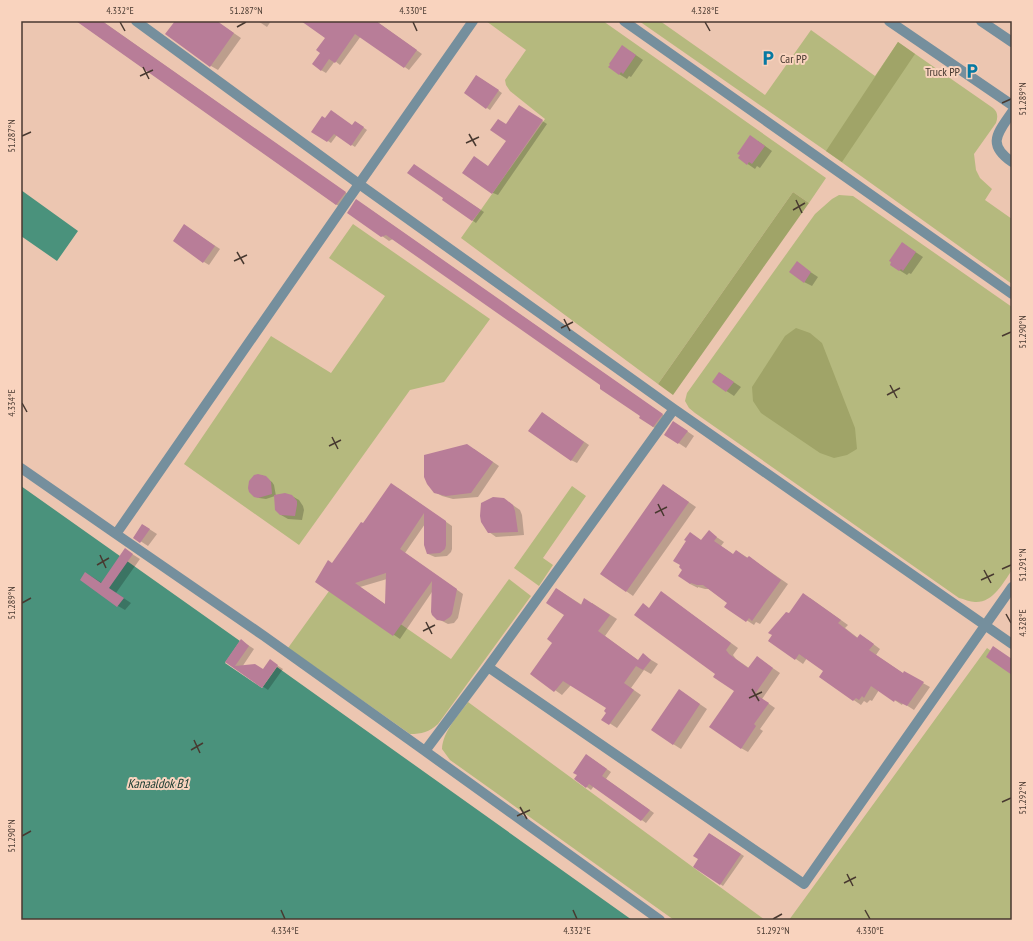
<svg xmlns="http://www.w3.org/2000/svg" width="1033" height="941" viewBox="0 0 1033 941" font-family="'PT Sans Narrow',sans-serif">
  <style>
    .green { fill: #b5b97e }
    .forest { fill: #a0a468 }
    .water { fill: #4a927c }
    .shadow { fill: #0003; fill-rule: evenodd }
    .building { fill: #b87d98; fill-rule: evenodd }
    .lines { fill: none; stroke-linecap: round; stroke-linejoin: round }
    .minor { stroke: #758f9d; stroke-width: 10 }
    .ticks { fill: none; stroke: #483930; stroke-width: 1.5 }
    .labels { text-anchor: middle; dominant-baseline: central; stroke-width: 4; stroke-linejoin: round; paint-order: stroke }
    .poi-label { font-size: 12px; fill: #483930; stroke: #f9d3be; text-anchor: start }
    .water-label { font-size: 13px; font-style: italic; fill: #16382e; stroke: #f9d3be }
    .neatline { fill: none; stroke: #483930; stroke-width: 1.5 }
    .ticks-label { font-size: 10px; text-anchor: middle; fill: #483930 }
  </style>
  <rect width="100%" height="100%" fill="#ecc6b1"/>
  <path class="green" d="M486,21H603L826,178L809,203L793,192L658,384L461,238L545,119L510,91L506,85L505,80L526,50Z
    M639,21H660L765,95L811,30L875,76L898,42L993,108C998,112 998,117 996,123L974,154L976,170L980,178L992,189L985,200L1012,219V284L826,151Z
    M839,195L853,196L1012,307V570C1003,583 993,603 975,602C970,602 964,599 959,598L695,413L689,408L685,401L687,393L815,214L832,199Z
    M353,224L490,319L444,382L410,390L299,545L184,464L271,336L331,373L385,296L329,258Z
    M572,486L586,496L543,558L553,565L539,586L514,568Z
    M509,579L531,596L438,724C429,732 422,734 410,734L288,648L337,580L451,659Z
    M987,648L1012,666V920H789Z
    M468,702L765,920H674L450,760L442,749C443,731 458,716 468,702Z"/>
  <path class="forest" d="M898,42L915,54L842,162L826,151Z
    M793,192L809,203L673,395L658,384Z
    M796,328L810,333L822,343L855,428L857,449L847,455L834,458L820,453L761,413L753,401L752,387L785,336Z"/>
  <path class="water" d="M21,190L78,231L57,261L21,236Z
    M21,486L240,641L225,663L262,688L277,667L632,920H21Z"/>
  <path class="shadow" d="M77,21H102L352,197L344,209L337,205Z
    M176,21H216L241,38L218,70L211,66Z
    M258,21H271L267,27Z
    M303,21H376L422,54L409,70L361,36L340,65L335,61L326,73L321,70L322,52L326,38Z
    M630,51L643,60L631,77L629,76L627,79L619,74Z
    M480,78L502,93L490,110L487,108Z
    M524,109L547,124L498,195L493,193L489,167L507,141L506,125Z
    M356,122L367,130L355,147L337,135L331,143L313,131L353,126Z
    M758,141L772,151L760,168L757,166L755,169L739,158Z
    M451,190L484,212L476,223L444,200Z
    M364,205L669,419L661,431L653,427L641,416L601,384L393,239L389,241L382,236Z
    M190,229L220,249L209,265L204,262Z
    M902,243L923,257L911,274L909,273L907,275L899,270Z
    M797,263L818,277L812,286L804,282Z
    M720,373L741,387L734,396L713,382Z
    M547,416L589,445L577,463L571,460Z
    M681,427L694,436L686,448L665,434Z
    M474,449L499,466L478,497L453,499L442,496L435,492Z
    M262,475L272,482L274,485L276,496H292L299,500L303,506L304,510L302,520L288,519L281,515L275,496L266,499L259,498L252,494Z
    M664,485L696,507L633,596L626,591Z
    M398,488L452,526V549L451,552L447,556L435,557L428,554L425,524L405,553L463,594L458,618L454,623L448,624L438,619L432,592L400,639L316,581L333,564L363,525ZM387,579L386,605L360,587Z
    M504,499L520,510L522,515L524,535L496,537L489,532Z
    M143,525L157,534L148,546L134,537Z
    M709,532L724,542L721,546L734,555L737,551L748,558L749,557L788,584L760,624L756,622L754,625L726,607L728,603L709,589H705L698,587V588L690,584L684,569L688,541L690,533L702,541Z
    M126,550L140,559L116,593L131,603L125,610L118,606L86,573L102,583Z
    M557,589L582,605L592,603L617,619L605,636L639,661L643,655L658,664L651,674L644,670L631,688L641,695L617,728L603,719L607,712L608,708L571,685L562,695L532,674L554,643L565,615Z
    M668,597L738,648L733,655L736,659L749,668L764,662L780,673L762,699L775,708L760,729L763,731L748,752L741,748L735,691L650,608Z
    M810,598L848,625L845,628L858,638L868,640L880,649L876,655L904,674L905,673L930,687L914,710L903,703L902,705L879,690L872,701L870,700L867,703L864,701L861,705L820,677L825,671L807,658L803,664L769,640L789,615Z
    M242,641L254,649L242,667L263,670L275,664L283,669L268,690L227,662Z
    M679,690L707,709L681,749L673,744Z
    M591,758L611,772L606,779L654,813L646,823L594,786L591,790L576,779Z
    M710,834L744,856L723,886L720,884Z"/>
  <path class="building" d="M76,21H102L346,192L336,205Z
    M175,21H217L234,33L210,67L165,34Z
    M301,21H376L417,50L404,68L355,34L335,63L329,59L321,71L312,64L320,53L316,50L325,38Z
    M622,45L636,55L623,74L621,72L619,75L608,67L610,65L609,64Z
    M476,75L499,90L486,109L464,93Z
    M519,105L543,120L492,194L462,173L474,156L488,166L506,141L490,130L498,119L506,124Z
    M331,110L352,125L355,121L364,127L351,146L334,134L327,142L311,132L322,116L325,118Z
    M750,135L765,146L752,164L749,162L747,165L738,158L740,155L737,154Z
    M414,164L481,210L472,221L442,200L443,198L407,173Z
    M356,199L663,414L653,427L639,418L640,416L600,389V385L386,235L381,237L347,213Z
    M184,224L215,246L203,263L173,241Z
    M902,242L916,252L903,271L901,269L899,271L890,265L891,262L889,261Z
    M797,261L811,272L804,283L789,272Z
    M719,372L734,382L726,392L712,382Z
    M542,412L584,442L571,461L528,431Z
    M673,421L688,431L678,444L664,435Z
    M467,444L493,462L471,493L446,496L434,493L427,484L424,477V455Z
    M258,474L266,476L269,479L271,482L272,494L258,498L254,497L249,492L248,488L249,481L254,475Z
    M391,483L446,521V545L445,549L440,553L427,554L424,545V513L400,549L457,589L452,614L450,617L444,621L437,620L432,615L431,612L432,581L393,636L315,582L328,560L332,563L361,522L363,523ZM386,573L385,604L355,583Z
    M663,484L689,502L626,592L600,574Z
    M285,493L292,495L297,501V505L295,516L280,515L275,510L274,495Z
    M493,497L504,498L513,505L515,511L518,532L488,533L481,522L480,516L481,503Z
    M142,524L150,529L140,543L133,538Z
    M709,530L717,537L714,541L733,554L736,550L747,558L749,556L781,580L752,621L749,618L746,622L724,607L727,603L703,585H697L691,583L690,584L678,576L682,570L679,567L680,565L673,561L686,541L684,540L690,532L701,540Z
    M125,548L133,554L109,588L124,598L117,607L80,580L85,572L101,583Z
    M556,588L581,605L584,598L610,615L598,631L638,660L643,653L651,660L643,670L636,666L624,683L634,690L609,725L601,720L606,713L604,711L606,708L563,681L554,692L530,674L552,643L547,639L564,615L546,603Z
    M661,591L731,643L726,650L729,654L748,668L757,656L773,668L755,694L769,703L754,724L756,726L741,749L709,727L734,691L713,677L715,674L634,615L643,603L649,608Z
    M803,593L841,620L838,623L857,638L860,634L874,644L869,650L903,673L904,671L924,682L907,706L895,700L894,702L871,686L864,698L862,696L859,700L856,698L853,701L819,677L823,671L799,654L795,660L768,641L772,635L768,633L786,612L789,613Z
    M241,639L249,646L235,666L255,664L263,669L270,659L278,665L262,688L225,662Z
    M993,646L1012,659V675L986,657Z
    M679,689L700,704L673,745L651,730Z
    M586,754L607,769L602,776L650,810L641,821L589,784L586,788L574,779L577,775L573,773Z
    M709,833L741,854L720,885L693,867L698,859L693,856Z"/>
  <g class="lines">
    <path class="minor" d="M136,21L359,184L116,534L264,636L425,751
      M473,21L359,184L674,409L1012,644
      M624,21L1012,294
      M889,21L1012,105
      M981,21L1012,42
      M1012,112C998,133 986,144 1012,162
      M674,409L488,667L804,884L1012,587
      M21,468L116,534
      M488,667L425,751L660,920"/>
  </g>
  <path class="ticks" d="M120,22L125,31M413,22L417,31M705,22L710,31M237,27L246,22M143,67L149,79M140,76L153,70M1002,103L1011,99M469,134L476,146M22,136L31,132M466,143L479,137M796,200L802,213M793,210L805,203M237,252L244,264M234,261L247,255M564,319L570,331M561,328L573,322M1002,336L1011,332M890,385L897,398M887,395L900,388M22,403L27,412M332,437L338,449M329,446L341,440M658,504L664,516M655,513L667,507M100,555L106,568M97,565L109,558M1002,569L1011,565M984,570L991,583M981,580L994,574M22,603L31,598M1006,614L1011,623M426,622L432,634M423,631L435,625M752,689L759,701M749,698L762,692M194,740L200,753M191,750L203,743M1002,802L1011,798M520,807L527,819M517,816L530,810M22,836L31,831M847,874L853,886M844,883L856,877M281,910L285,919M573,910L577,919M865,910L870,919M773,919L782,914"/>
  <defs>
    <symbol id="parking-bare" viewBox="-9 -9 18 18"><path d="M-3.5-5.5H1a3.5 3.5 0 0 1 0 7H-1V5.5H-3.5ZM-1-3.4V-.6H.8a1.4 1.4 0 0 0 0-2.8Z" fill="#0679a2" stroke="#f9d3be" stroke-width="2.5" paint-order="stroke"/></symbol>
  </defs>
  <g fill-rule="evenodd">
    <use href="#parking-bare" x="757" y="47" width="22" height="22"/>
    <use href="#parking-bare" x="961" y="60" width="22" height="22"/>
  </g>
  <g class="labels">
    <g class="poi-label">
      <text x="780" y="58">Car PP</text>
      <text x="960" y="71" text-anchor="end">Truck PP</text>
    </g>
    <g class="water-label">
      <text x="158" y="783">Kanaaldok B1</text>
    </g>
  </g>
  <rect width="1033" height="941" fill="none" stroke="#f9d3be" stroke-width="44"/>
  <rect x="22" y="22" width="989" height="897" class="neatline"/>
  <g class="ticks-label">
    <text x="120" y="14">4.332°E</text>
    <text x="246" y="14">51.287°N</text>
    <text x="413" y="14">4.330°E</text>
    <text x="705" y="14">4.328°E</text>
    <text transform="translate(1022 99) rotate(-90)" y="4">51.289°N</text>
    <text transform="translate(11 136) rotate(-90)" y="4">51.287°N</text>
    <text transform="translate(1022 332) rotate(-90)" y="4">51.290°N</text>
    <text transform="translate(11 403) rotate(-90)" y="4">4.334°E</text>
    <text transform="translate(1022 565) rotate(-90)" y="4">51.291°N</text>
    <text transform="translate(11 603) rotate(-90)" y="4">51.289°N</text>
    <text transform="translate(1022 623) rotate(-90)" y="4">4.328°E</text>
    <text transform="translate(1022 798) rotate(-90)" y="4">51.292°N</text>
    <text transform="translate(11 836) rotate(-90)" y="4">51.290°N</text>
    <text x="285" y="934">4.334°E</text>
    <text x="577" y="934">4.332°E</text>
    <text x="773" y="934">51.292°N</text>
    <text x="870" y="934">4.330°E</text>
  </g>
</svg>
